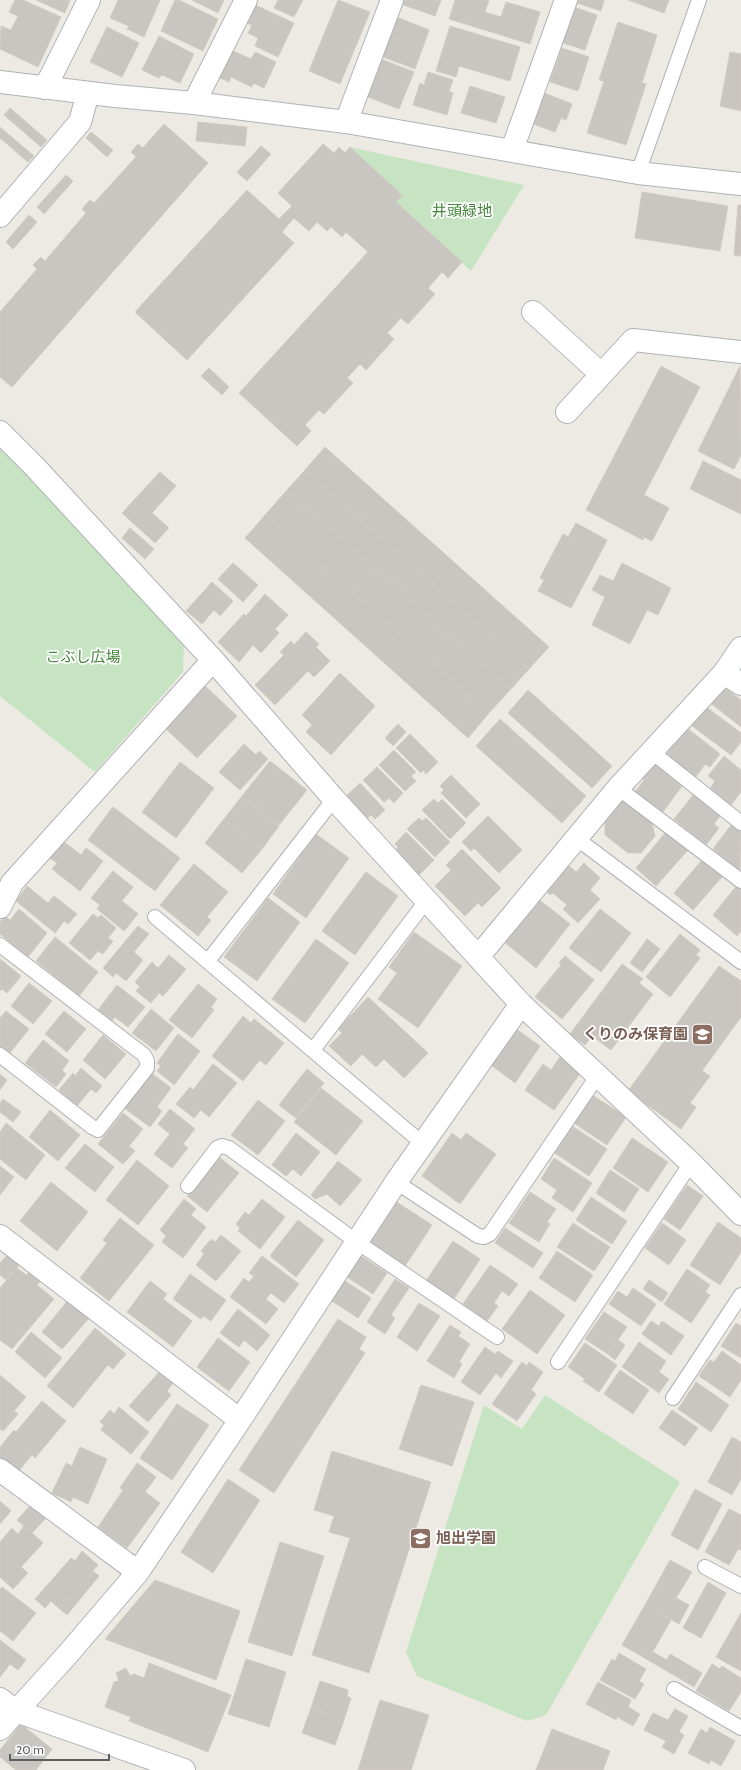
<svg xmlns="http://www.w3.org/2000/svg" width="741" height="1770" viewBox="0 0 741 1770" font-family="Cabin,'Noto Sans JP',sans-serif">
  <style>
    .green { fill: #c6e4c2 }
    .building { fill: #c9c5c0; stroke: #d2cbc2 }
    .lines { fill: none; stroke-linecap: round; stroke-linejoin: round }
    .service-casing { stroke: #afb2b5; stroke-width: 16 }
    .minor-casing { stroke: #afb2b5; stroke-width: 24 }
    .tertiary-casing { stroke: #afb2b5; stroke-width: 24 }
    .service { stroke: #fff; stroke-width: 14 }
    .minor { stroke: #fff; stroke-width: 22 }
    .tertiary { stroke: #fff; stroke-width: 22 }
    .labels { text-anchor: middle; dominant-baseline: central; stroke-width: 3.5; stroke-linejoin: round; paint-order: stroke }
    .park-label { font-size: 15px; fill: #41843a; stroke: #fff }
    .education-label { font-size: 15px; font-weight: bold; fill: #785e54; stroke: #fff; text-anchor: end }
  </style>
  <rect width="100%" height="100%" fill="#edeae4"/>
  <path class="green" d="M350,147L524,185L471,271L396,202L402,195Z
    M0,446L184,644L183,672L95,772L0,696Z
    M545,1395L680,1482L546,1715L527,1721L417,1676L406,1652L484,1405L522,1429Z"/>
  <path class="building" d="M15,0H23L61,17L38,67L0,49L1,26L11,30L18,16L9,12Z
    M36,0H70L65,13Z
    M118,0H160L144,37L127,29L129,26L110,18Z
    M175,0H179L218,19L203,51L161,31Z
    M192,0H224L218,13Z
    M278,0H303L294,17L274,8Z
    M338,0L370,12L340,84L309,71Z
    M403,0H441L435,16L401,4Z
    M455,0H489L485,12L501,17L506,2L540,12L530,44L449,19Z
    M578,0H604L601,11L577,3Z
    M628,0H669L664,13Z
    M253,4L294,23L278,57L255,46L258,38L248,33L252,25L244,22Z
    M571,6L597,15L585,50L563,43L568,27L564,26Z
    M394,16L429,30L415,69L378,55Z
    M618,22L657,35L642,83L646,84L626,145L587,133L604,81L599,80Z
    M450,26L520,47L510,81L459,66L456,77L436,71Z
    M107,27L139,43L122,77L90,62Z
    M159,36L194,54L180,83L162,75L159,78L142,70Z
    M562,48L589,57L578,91L550,82Z
    M231,50L251,59L255,52L276,62L264,88L253,83L252,87L231,77L229,82L218,77Z
    M730,52L741,54V111L720,106Z
    M378,58L414,72L399,109L363,95Z
    M428,72L453,80L449,91L453,93L447,115L413,105L420,83L424,85Z
    M470,86L505,97L496,123L461,113Z
    M544,93L572,104L566,120L561,118L555,132L531,123Z
    M10,108L47,140L41,147L4,115Z
    M198,122L247,127L245,146L196,141Z
    M164,124L208,163L12,387L0,377V312L37,269L33,265L41,257L45,261L86,213L82,209L90,200L94,203L136,157L131,152L138,144L143,148Z
    M0,127L34,156L28,162L0,138Z
    M91,132L113,150L107,157L86,138Z
    M323,144L334,153L339,147L345,153L350,147L402,195L396,202L462,262L448,278L442,272L428,288L435,294L408,324L401,318L387,333L394,339L366,370L360,364L347,378L353,383L324,414L319,410L305,425L311,431L297,446L239,393L368,252L346,232L342,237L331,227L327,231L317,222L309,231L294,218L282,232L294,243L187,360L135,312L247,190L279,219L292,206L278,193Z
    M261,146L271,154L247,181L237,172Z
    M66,175L73,181L44,214L37,207Z
    M642,192L728,206L720,251L635,238Z
    M738,205H741V256L734,255Z
    M29,215L37,222L13,249L6,242Z
    M661,366L700,387L644,495L669,508L652,541L644,537L643,540L586,510Z
    M740,366L741,455L734,469L698,451Z
    M209,368L229,387L222,395L201,376Z
    M325,447L549,647L529,669L305,470Z
    M703,461L741,480V514L690,489Z
    M305,470L529,669L511,689L287,490Z
    M160,472L176,486L152,513L169,528L155,543L122,513Z
    M287,490L511,689L489,713L266,514Z
    M266,514L489,713L468,738L245,538Z
    M576,523L607,540L600,554L568,537Z
    M130,528L154,549L145,559L122,538Z
    M563,534L600,554L577,597L540,578Z
    M233,563L258,585L243,602L218,579Z
    M622,563L671,588L658,615L647,610L630,644L592,625L605,597L592,590L600,575L613,581Z
    M544,580L577,597L571,608L538,591Z
    M212,582L233,601L220,616L214,610L202,624L186,611Z
    M265,594L288,615L275,629L279,633L261,653L253,645L239,662L218,642L244,614L246,616Z
    M306,632L319,644L316,647L330,661L314,677L308,671L275,705L255,685L284,655L280,652L291,641L294,645Z
    M340,673L375,706L331,755L306,732L312,725L302,715Z
    M204,685L237,716L197,758L165,728Z
    M721,685L741,700V727L708,701Z
    M528,690L612,766L592,788L508,713Z
    M705,706L741,733V742L731,755L691,725Z
    M500,719L586,796L562,823L476,746Z
    M398,724L406,732L393,746L385,738Z
    M687,728L720,754L710,767L705,764L695,778L666,755Z
    M410,734L438,762L426,774L423,770L421,773L396,748Z
    M244,744L256,755L259,751L268,759L240,790L219,772Z
    M394,750L416,772L411,776L416,781L405,791L379,765Z
    M724,756L741,770V792L731,805L710,789L715,781L708,776Z
    M270,761L307,790L279,825L242,796Z
    M180,762L214,788L176,838L142,812Z
    M652,762L682,786L662,813L635,792L644,780L641,777Z
    M377,767L403,793L394,803L389,798L384,802L363,780Z
    M451,775L480,804L466,818L441,793L444,790L440,786Z
    M360,783L385,810L375,819L371,815L366,819L345,797Z
    M694,794L720,816L714,824L719,828L706,845L674,819Z
    M242,796L279,826L262,849L224,819Z
    M434,799L438,803L442,799L466,823L450,839L422,810Z
    M622,800L652,823L655,836L641,853H628L605,835V822Z
    M113,807L180,858L155,891L88,840Z
    M488,816L522,850L499,873L474,848L471,851L462,842Z
    M419,818L422,821L426,818L450,842L435,857L407,829Z
    M224,819L262,849L242,873L205,843Z
    M732,824L741,830L740,871L713,849Z
    M406,832L434,860L419,875L395,851L398,847L395,844Z
    M666,832L688,850L656,886L636,868Z
    M316,834L349,858L306,918L273,894Z
    M63,841L81,855L86,848L103,861L80,891L52,869L57,863L50,858Z
    M462,849L501,888L482,907L478,903L465,916L435,886L451,870L446,865Z
    M702,860L722,877L693,910L674,893Z
    M584,863L600,878L590,890L600,899L578,923L563,909L567,905L553,893L550,895L544,889L567,864L576,872Z
    M194,864L228,892L207,917L211,920L198,936L160,905Z
    M113,871L133,887L122,901L138,914L124,931L97,909L100,905L91,898Z
    M366,872L398,896L355,955L322,931Z
    M738,884L741,887V931L737,936L713,915Z
    M27,886L48,903L54,896L77,914L68,924L64,921L55,933L16,901Z
    M268,898L300,922L257,981L224,957Z
    M537,898L570,924L536,968L503,941Z
    M19,909L47,933L28,957L0,934V922L5,916L10,920Z
    M600,909L631,933L601,972L569,948Z
    M93,914L98,918L101,915L116,928L108,938L113,941L103,954L98,951L90,960L69,943Z
    M138,926L149,934L134,952L143,960L126,981L116,973L113,977L103,968Z
    M414,932L462,966L418,1028L378,999L397,973L389,967Z
    M680,934L700,950L696,955L700,958L670,997L646,977Z
    M55,937L98,972L79,996L36,961Z
    M316,939L349,963L305,1023L272,999Z
    M647,939L660,949L642,972L630,963Z
    M169,955L186,969L163,996L159,993L151,1003L136,991L140,987L135,982L152,962L158,968Z
    M565,956L594,980L562,1019L535,997L561,965L559,963Z
    M0,959L21,976L7,993L2,989L0,991Z
    M622,964L643,979L639,983L653,994L611,1050L592,1036L585,1045L570,1034Z
    M719,966L741,981V1017L702,1071L710,1076L690,1103L696,1107L681,1129L628,1091Z
    M29,983L52,1001L33,1024L11,1006Z
    M198,984L217,999L211,1007L214,1010L192,1038L169,1020Z
    M117,985L145,1007L128,1027L115,1017L112,1021L98,1010Z
    M368,997L428,1053L404,1078L384,1059L376,1067L362,1054L351,1066L329,1046L342,1033L338,1029Z
    M151,1009L174,1028L156,1051L132,1033Z
    M6,1011L29,1029L9,1054L0,1046V1018Z
    M64,1011L86,1029L67,1052L45,1034Z
    M243,1016L251,1023L254,1019L284,1043L266,1065L260,1060L243,1081L212,1056Z
    M516,1029L540,1046L515,1083L491,1065Z
    M178,1034L200,1051L174,1085L157,1071L161,1066L157,1063Z
    M103,1035L126,1054L105,1079L83,1060Z
    M43,1040L69,1061L62,1070L66,1074L56,1087L25,1063Z
    M560,1057L581,1072L554,1110L525,1090L543,1064L551,1070Z
    M213,1064L237,1083L209,1117L201,1110L194,1118L176,1104L190,1087L193,1090Z
    M81,1068L102,1086L96,1093L91,1089L77,1106L59,1090L73,1073L75,1076Z
    M307,1069L324,1083L296,1118L279,1105Z
    M150,1072L171,1088L157,1107L162,1111L150,1127L123,1107Z
    M0,1074L7,1080L0,1090Z
    M321,1088L363,1121L336,1155L294,1122Z
    M592,1095L626,1117L607,1145L574,1123Z
    M3,1099L21,1112L13,1122L0,1112V1103Z
    M258,1100L285,1121L258,1155L231,1135Z
    M170,1109L195,1129L183,1144L188,1148L172,1168L154,1154L170,1134L158,1124Z
    M50,1110L80,1135L58,1161L29,1137Z
    M123,1113L143,1129L129,1146L135,1151L123,1164L98,1144Z
    M6,1123L45,1155L26,1180L0,1159V1132Z
    M572,1126L607,1149L589,1176L555,1153Z
    M296,1133L320,1152L301,1176L293,1169L286,1176L272,1165Z
    M452,1133L461,1140L466,1133L496,1154L460,1204L422,1176Z
    M632,1138L668,1162L648,1192L613,1168Z
    M85,1144L114,1167L95,1192L65,1168Z
    M218,1156L239,1173L207,1212L187,1196Z
    M554,1158L592,1183L573,1212L552,1198L557,1190L541,1179Z
    M137,1160L169,1186L138,1225L106,1200Z
    M338,1161L362,1180L340,1206L327,1194L315,1199L311,1195Z
    M0,1166L14,1177L0,1195Z
    M610,1170L639,1189L624,1212L596,1193Z
    M51,1182L88,1212L57,1251L20,1221Z
    M687,1185L703,1196L680,1230L664,1219Z
    M530,1192L556,1209L547,1222L550,1224L539,1242L509,1223Z
    M591,1197L627,1221L612,1244L576,1220Z
    M184,1199L196,1209L191,1215L206,1227L183,1258L162,1242L166,1236L160,1230Z
    M262,1199L285,1217L260,1249L238,1231L240,1228L236,1224L245,1212L249,1215Z
    M395,1201L432,1225L405,1266L368,1242Z
    M120,1218L154,1245L109,1301L80,1278L107,1243L103,1240Z
    M298,1220L324,1240L296,1277L270,1256Z
    M718,1222L741,1238V1252L720,1285L690,1265Z
    M573,1223L610,1247L594,1271L557,1247Z
    M662,1223L686,1240L669,1265L645,1248Z
    M505,1228L543,1253L533,1268L495,1243Z
    M221,1235L241,1251L216,1281L196,1265L204,1254L201,1251L211,1239L215,1242Z
    M453,1241L480,1259L454,1299L426,1281Z
    M557,1251L593,1275L575,1302L539,1278Z
    M10,1252L22,1262L6,1280L0,1275V1263Z
    M355,1252L387,1273L373,1294L341,1273Z
    M262,1256L299,1284L284,1303L271,1293L266,1299L278,1309L266,1324L230,1297L244,1278L249,1282L254,1276L249,1273Z
    M490,1265L518,1284L509,1296L502,1291L494,1303L498,1306L487,1321L463,1304Z
    M17,1268L26,1275L28,1273L40,1282L37,1285L54,1299L12,1349L0,1340V1288Z
    M687,1269L710,1285L705,1292L710,1295L691,1323L664,1304Z
    M190,1274L226,1300L211,1321L203,1316L201,1319L173,1299Z
    M339,1277L371,1298L358,1318L326,1297Z
    M395,1279L409,1288L391,1315L395,1318L385,1334L367,1322Z
    M649,1280L668,1293L662,1302L643,1289Z
    M150,1281L167,1294L163,1299L192,1321L173,1347L127,1312Z
    M633,1288L656,1304L641,1326L609,1304L618,1291L627,1297Z
    M530,1290L565,1315L537,1354L502,1329Z
    M69,1299L90,1317L62,1349L42,1332Z
    M419,1303L440,1316L417,1351L397,1337Z
    M238,1309L270,1335L257,1351L244,1340L239,1347L220,1333Z
    M604,1312L627,1327L608,1354L585,1339Z
    M338,1319L366,1337L359,1349L365,1353L274,1493L239,1470Z
    M651,1321L659,1326L662,1321L684,1336L671,1355L642,1334Z
    M736,1323L741,1326V1358L721,1346Z
    M450,1325L461,1332L458,1336L470,1344L459,1362L462,1364L454,1378L427,1361Z
    M95,1328L126,1354L113,1369L108,1365L73,1408L47,1386Z
    M31,1332L62,1358L45,1378L15,1352Z
    M218,1338L250,1362L229,1391L197,1367Z
    M618,1340L625,1345L615,1360L608,1354Z
    M639,1342L666,1361L659,1372L669,1379L659,1393L622,1367Z
    M585,1343L617,1365L599,1392L583,1381L585,1379L568,1367Z
    M485,1347L495,1354L498,1351L513,1361L501,1378L496,1373L480,1395L461,1382Z
    M722,1351L741,1365V1380L730,1397L699,1376L710,1360L714,1362Z
    M522,1362L527,1366L529,1362L543,1372L531,1390L536,1394L517,1421L492,1404Z
    M620,1370L649,1390L633,1414L604,1394Z
    M160,1371L173,1383L167,1391L171,1395L148,1422L129,1406Z
    M0,1375L26,1397L14,1411L18,1414L3,1431L0,1429Z
    M696,1382L729,1405L711,1432L678,1409Z
    M421,1385L474,1402L452,1466L399,1449Z
    M42,1401L66,1421L35,1458L32,1455L17,1473L0,1459V1447L14,1430L16,1432Z
    M177,1404L209,1425L172,1480L140,1458Z
    M119,1407L149,1432L131,1454L101,1430L104,1425L100,1422L110,1410L114,1414Z
    M672,1410L698,1428L685,1446L659,1428Z
    M732,1437L741,1442V1479L732,1495L708,1482Z
    M80,1447L107,1459L88,1504L73,1497L71,1502L52,1493L66,1463L72,1466Z
    M332,1451L431,1482L369,1673L312,1655L350,1538L329,1532L334,1516L314,1510Z
    M137,1463L156,1477L145,1492L160,1503L127,1548L98,1527L123,1490L120,1488Z
    M228,1479L260,1500L213,1573L181,1552Z
    M695,1489L722,1504L698,1550L671,1535Z
    M0,1501L11,1511L0,1524Z
    M31,1505L46,1518L32,1533L17,1520Z
    M729,1509L741,1515V1550L738,1549L729,1565L705,1552Z
    M24,1526L43,1543L21,1567L28,1573L13,1589L0,1577V1542L12,1528L18,1534Z
    M280,1542L324,1556L292,1656L248,1642Z
    M82,1551L98,1565L60,1609L51,1601L45,1608L35,1599L71,1558L75,1561Z
    M670,1560L692,1572L676,1598L689,1605L679,1624L645,1605Z
    M93,1571L99,1576L67,1615L60,1609Z
    M155,1580L240,1611L216,1680L105,1639Z
    M708,1582L726,1593L701,1638L683,1628Z
    M2,1587L36,1613L13,1641L0,1631V1589Z
    M645,1605L671,1620L648,1660L622,1645Z
    M741,1613V1671L716,1657Z
    M0,1640L26,1660L18,1670L10,1664L0,1677Z
    M653,1652L667,1660L670,1654L692,1667L684,1681L648,1660Z
    M619,1653L646,1669L639,1681L644,1684L635,1699L600,1680L612,1659L615,1661Z
    M246,1659L286,1672L269,1727L228,1714Z
    M149,1663L231,1695L208,1752L129,1721L131,1717L105,1707L114,1682L119,1681L116,1673L126,1668L130,1676L134,1674L144,1678Z
    M712,1664L720,1669L722,1666L741,1678V1692L729,1711L696,1691Z
    M692,1667L702,1673L694,1687L684,1681Z
    M320,1681L348,1690L347,1696L351,1698L344,1720L311,1708Z
    M598,1682L631,1700L628,1707L640,1714L633,1726L617,1717L616,1720L586,1704Z
    M380,1700L429,1715L411,1770H358Z
    M311,1708L344,1720L335,1745L302,1733Z
    M675,1709L688,1716L679,1732L684,1735L674,1754L662,1747L666,1741L644,1730L653,1713L668,1720Z
    M21,1724L52,1749L36,1770H16L0,1757V1750Z
    M710,1727L735,1741L721,1766L711,1760L709,1764L688,1753L701,1729L707,1733Z
    M552,1729L610,1751L603,1770H536Z"/>
  <g class="lines">
    <defs>
      <path id="service" d="M638,173L699,0
        M652,752L741,823
        M618,788L741,881
        M576,838L741,962
        M155,917L422,1143
        M0,945L144,1055L147,1061V1068L98,1130L92,1127L0,1055
        M208,961L334,799
        M313,1050L427,900
        M396,1182L478,1236L484,1237L490,1234L598,1075
        M188,1186L217,1148L222,1146L229,1148L357,1242L497,1337
        M558,1362L691,1163
        M673,1398L741,1295
        M705,1567L741,1586
        M674,1689L741,1728"/>
      <path id="minor" d="M45,88L89,0
        M194,103L246,0
        M346,122L392,0
        M512,150L566,0
        M533,312L601,374
        M567,412L633,340L741,352
        M0,432L34,466L213,660L334,799L521,1004L691,1163L741,1214
        M724,673L741,684
        M0,907L12,883L213,660
        M478,957L618,788L724,673L741,648
        M0,1236L240,1420
        M0,1470L138,1572
        M0,1699L16,1711L184,1770
        M0,1729L68,1654L138,1572L240,1420L396,1182L521,1004"/>
      <path id="tertiary" d="M0,82L115,96L194,103L346,122L638,173L741,184
        M0,216L80,122L88,93"/>
    </defs>
    <use href="#service" class="service-casing"/>
    <use href="#minor" class="minor-casing"/>
    <use href="#tertiary" class="tertiary-casing"/>
    <use href="#service" class="service"/>
    <use href="#minor" class="minor"/>
    <use href="#tertiary" class="tertiary"/>
  </g>
  <defs>
    <symbol id="school-square" viewBox="-11 -11 22 22"><rect x="-9" y="-9" width="18" height="18" rx="4" fill="#8d6e63" stroke="#fff"/><path d="M0-5L7-2L0 1L-7-2ZM-4 1L0 2.5L4 1V4Q0 6-4 4Z" fill="#fff"/></symbol>
  </defs>
  <g fill-rule="evenodd">
    <use href="#school-square" x="690" y="1022" width="25" height="25"/>
    <use href="#school-square" x="408" y="1526" width="25" height="25"/>
  </g>
  <g class="labels">
    <g class="park-label">
      <text x="462" y="211">井頭緑地</text>
      <text x="83" y="657">こぶし広場</text>
    </g>
    <g class="education-label">
      <text x="688" y="1034">くりのみ保育園</text>
      <text x="436" y="1538" text-anchor="start">旭出学園</text>
    </g>
  </g>
  <path d="M10 1754v6h99v-6" fill="none" stroke="#5c6063" stroke-width="2"/>
  <text x="16" y="1754" font-size="12" fill="#5c6063" stroke="#ffffff" stroke-width="3" paint-order="stroke">20 m</text>
</svg>
